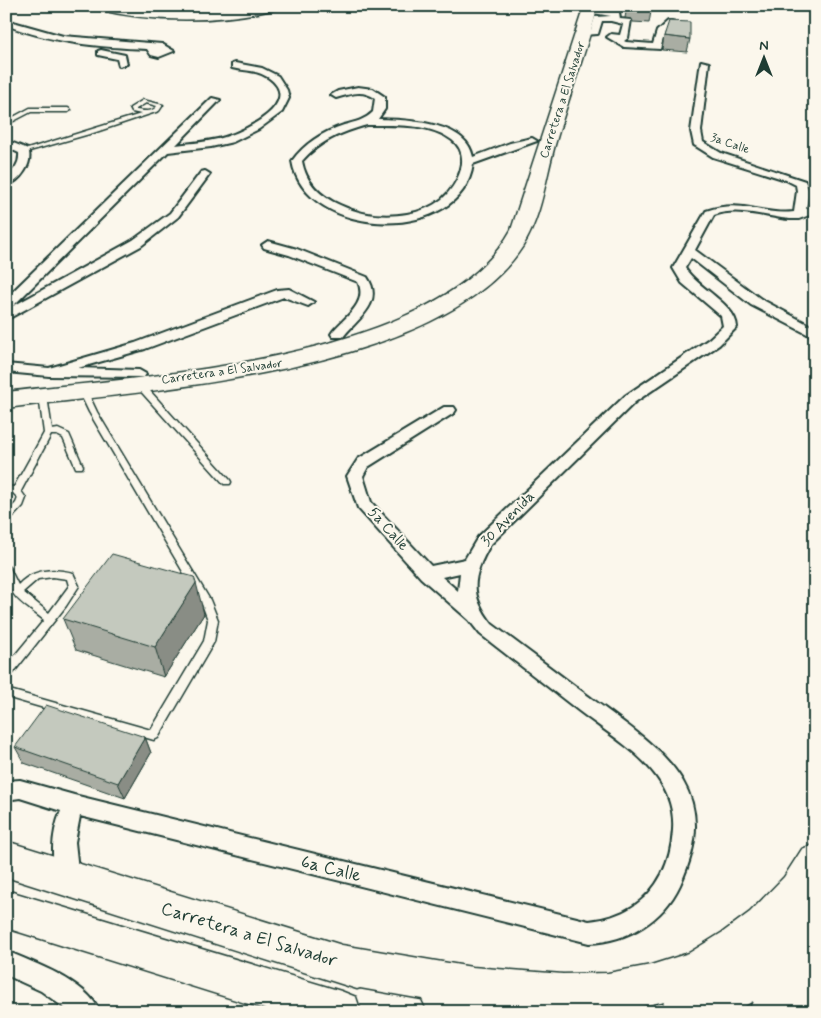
<svg xmlns="http://www.w3.org/2000/svg" width="821" height="1018" viewBox="0 0 821 1018" font-family="Mynerve,sans-serif">
  <style>
    .lines { fill: none; stroke-linecap: round; stroke-linejoin: round }
    .service-casing { stroke: #1f3d34; stroke-width: 3 }
    .minor-casing { stroke: #1f3d34; stroke-width: 4 }
    .trunk-casing { stroke: #1f3d34; stroke-width: 3 }
    .service { fill: #fbf7ec; fill-rule: evenodd }
    .minor { fill: #fbf7ec; fill-rule: evenodd }
    .trunk { fill: #fbf7ec; fill-rule: evenodd }
    .wall { fill: #a9ada3; stroke: #1f3d34 }
    .shaded-wall { fill: #898d85; stroke: #1f3d34 }
    .building { fill: #c4c9be; stroke: #1f3d34 }
    .labels { text-anchor: middle; dominant-baseline: central; stroke-width: 4; stroke-linejoin: round; paint-order: stroke }
    .far-street-label { font-size: 12px; fill: #1f3d34; stroke: #fbf7ec }
    .street-label { font-size: 15px; fill: #1f3d34; stroke: #fbf7ec }
    .near-street-label { font-size: 18px; fill: #1f3d34; stroke: #fbf7ec }
  </style>
  <rect width="100%" height="100%" fill="#fbf7ec"/>
  <filter id="ink" filterUnits="userSpaceOnUse"><feTurbulence type="fractalNoise" baseFrequency=".02" numOctaves="2"/><feDisplacementMap in="SourceGraphic" scale="10" xChannelSelector="R" yChannelSelector="G"/><feConvolveMatrix kernelMatrix="1 2 1 2 8 2 1 2 1" color-interpolation-filters="sRGB"/></filter>
  <g filter="url(#ink)">
    <g class="lines">
      <defs>
        <path id="service" d="M209,6H213V8L209,9Z
          M224,6H228L225,9L223,8Z
          M392,6H400L380,12L378,11Z
          M143,100L163,105L159,111L93,133L26,152L21,151L141,114L132,112L130,108ZM146,103L157,106C152,113 144,111 136,110V109Z
          M30,108H68L71,110L68,112H31L6,125V121Z
          M136,382H142L230,480L231,482L230,484H224L136,386L135,384Z
          M80,389H86L87,391L97,412L210,600L218,620L214,642L158,738L154,740L6,697V689L151,730L204,641L208,620L202,604L89,412L79,391Z
          M40,394H43L47,396L52,430L58,429L69,434L83,466L82,468H76L63,438L57,435H51L21,491L26,498L23,506L9,521L6,522V513L16,503L18,498L13,493L6,492V486L14,487L44,433L39,396Z
          M6,566L9,567L18,585C33,569 53,568 73,573L79,586L66,606L10,677L6,678V666L44,620C22,602 6,597 6,566ZM53,577L67,579L69,586L49,613L23,592L38,579Z"/>
        <path id="minor" d="M587,8L619,12L620,19L631,20L628,38L624,41L626,42L653,44L657,31L668,21L675,23L665,32L660,49L624,47L607,37L611,34L620,35L623,24L611,21H602L598,34L582,35V31L591,30L595,17L611,16L587,12Z
          M6,20L63,36L162,44L174,51L159,57L151,55L147,49C99,47 51,43 6,25Z
          M101,50L125,55L127,64L119,66L117,59L98,55V51Z
          M701,61L709,63L701,131L703,142L721,153L805,181L809,191L806,209L815,206V213L799,219H790C765,217 739,206 714,215L695,250L761,299L815,328V338L751,305L691,258L685,268C697,288 736,304 737,327L719,345L635,402L490,545C472,577 469,595 492,624C527,650 561,676 595,701C664,752 724,790 680,885C663,921 628,941 589,943L80,816L75,842L79,879L76,887L68,890L60,887C50,863 51,834 61,811L20,798L6,800V781L20,780L74,795L589,921C621,918 647,903 662,874C669,860 672,845 673,830C677,772 619,742 579,711C546,685 513,660 480,634L469,620L421,578L358,508L347,476L358,459L444,407H454L456,410L454,413L368,467L363,476L371,502L431,566L465,559L478,537L625,396L709,339L723,326L721,316L682,283L673,268L706,211C742,198 761,216 794,212L797,191L796,185L786,180L713,157L694,145L691,131ZM460,573L458,591L442,577Z
          M235,63L262,68L278,76L287,90L289,98L282,112L259,129L233,142L211,147L168,152L11,308L6,309V298L212,98L220,100L176,145C192,143 209,142 225,137C245,131 303,103 269,78C258,70 244,71 232,68V64Z
          M358,87L373,89L385,97V109L378,119C405,120 467,121 473,157L510,143L532,138L537,141L473,164C462,246 304,239 292,161C305,143 323,132 344,125C355,122 365,120 373,112L375,98C362,89 350,94 336,98L331,95L338,91ZM367,125C394,125 430,123 452,140C473,156 457,186 442,199C432,207 419,212 407,214C384,218 361,215 340,205C320,196 306,183 302,161C319,141 342,132 367,125Z
          M6,140L28,149C34,163 20,182 6,186V177C14,170 20,164 19,153L6,147Z
          M205,171L210,174L178,217L141,246L6,320V310L133,240L170,213L201,172Z
          M268,241L297,249L367,277C385,303 357,319 343,337H333L331,334L333,331C345,317 368,303 358,282L289,255L264,248L262,245Z
          M289,289L314,302L308,306L284,297L145,349L78,368L139,370L146,374L144,377L49,376L6,372V364L49,368L135,343L277,290Z
          M6,951C35,963 88,982 100,1012H70L41,991L6,975Z"/>
        <path id="trunk" d="M94,6L186,10L278,6L276,9C219,23 153,23 96,9Z
          M584,6H598C586,51 570,94 557,138C546,174 543,214 523,246C441,374 146,390 6,408V392C142,376 438,362 511,230Z
          M6,841L342,945L472,967L563,974L608,973L651,965L689,953L723,932L750,912L784,877L802,849L815,844V897L812,901L815,900V950L809,956L815,954V1003L804,1012H749L753,1001L735,1012H661L665,1001L616,1012H430L427,1010L422,999L360,988L357,989L6,877Z
          M6,890L341,991L356,997L361,1012H274L6,928Z"/>
      </defs>
      <use href="#service" class="service-casing"/>
      <use href="#minor" class="minor-casing"/>
      <use href="#trunk" class="trunk-casing"/>
      <use href="#service" class="service"/>
      <use href="#minor" class="minor"/>
      <use href="#trunk" class="trunk"/>
    </g>
    <path class="wall" d="M627,6H652L649,23L633,22L632,19L625,18Z
      M664,36L690,39L687,52L662,50Z
      M204,614L164,677L76,650L63,619Z
      M145,737L151,753L125,798L24,763L15,747Z"/>
    <path class="shaded-wall" d="M196,583L204,614L164,677L155,647Z
      M145,737L151,753L125,798L118,783Z"/>
    <path class="building" d="M635,6H652L651,10L635,9Z
      M669,21L690,22V39L664,36Z
      M112,554L194,577L196,583L155,647L63,619Z
      M46,705L145,737L118,783L15,747Z"/>
  </g>
  <g class="labels">
    <g class="far-street-label">
      <text transform="translate(563 100) rotate(-72)">Carretera a El Salvador</text>
      <text transform="translate(730 144) rotate(19)">3a Calle</text>
      <text transform="translate(222 372) rotate(-8)">Carretera a El Salvador</text>
    </g>
    <g class="street-label">
      <text transform="translate(508 519) rotate(-46)">30 Avenida</text>
      <text transform="translate(388 529) rotate(48)">5a Calle</text>
    </g>
    <g class="near-street-label">
      <text transform="translate(331 869) rotate(14)">6a Calle</text>
      <text transform="translate(249 935) rotate(17)">Carretera a El Salvador</text>
    </g>
  </g>
  <rect width="821" height="1018" fill="none" stroke="#fbf7ec" stroke-width="25"/>
  <rect x="12" y="12" width="796" height="993" fill="none" stroke="#1f3d34" stroke-width="2" filter="url(#ink)"/>
  <g transform="translate(764 58)" stroke="#fbf7ec" stroke-width="4" paint-order="stroke">
  <path d="M0-4L9 19L0 12L-9 19Z" fill="#1f3d34"/>
  <text y="-8" font-size="14" font-weight="bold" text-anchor="middle" fill="#1f3d34">N</text>
  </g>
</svg>
